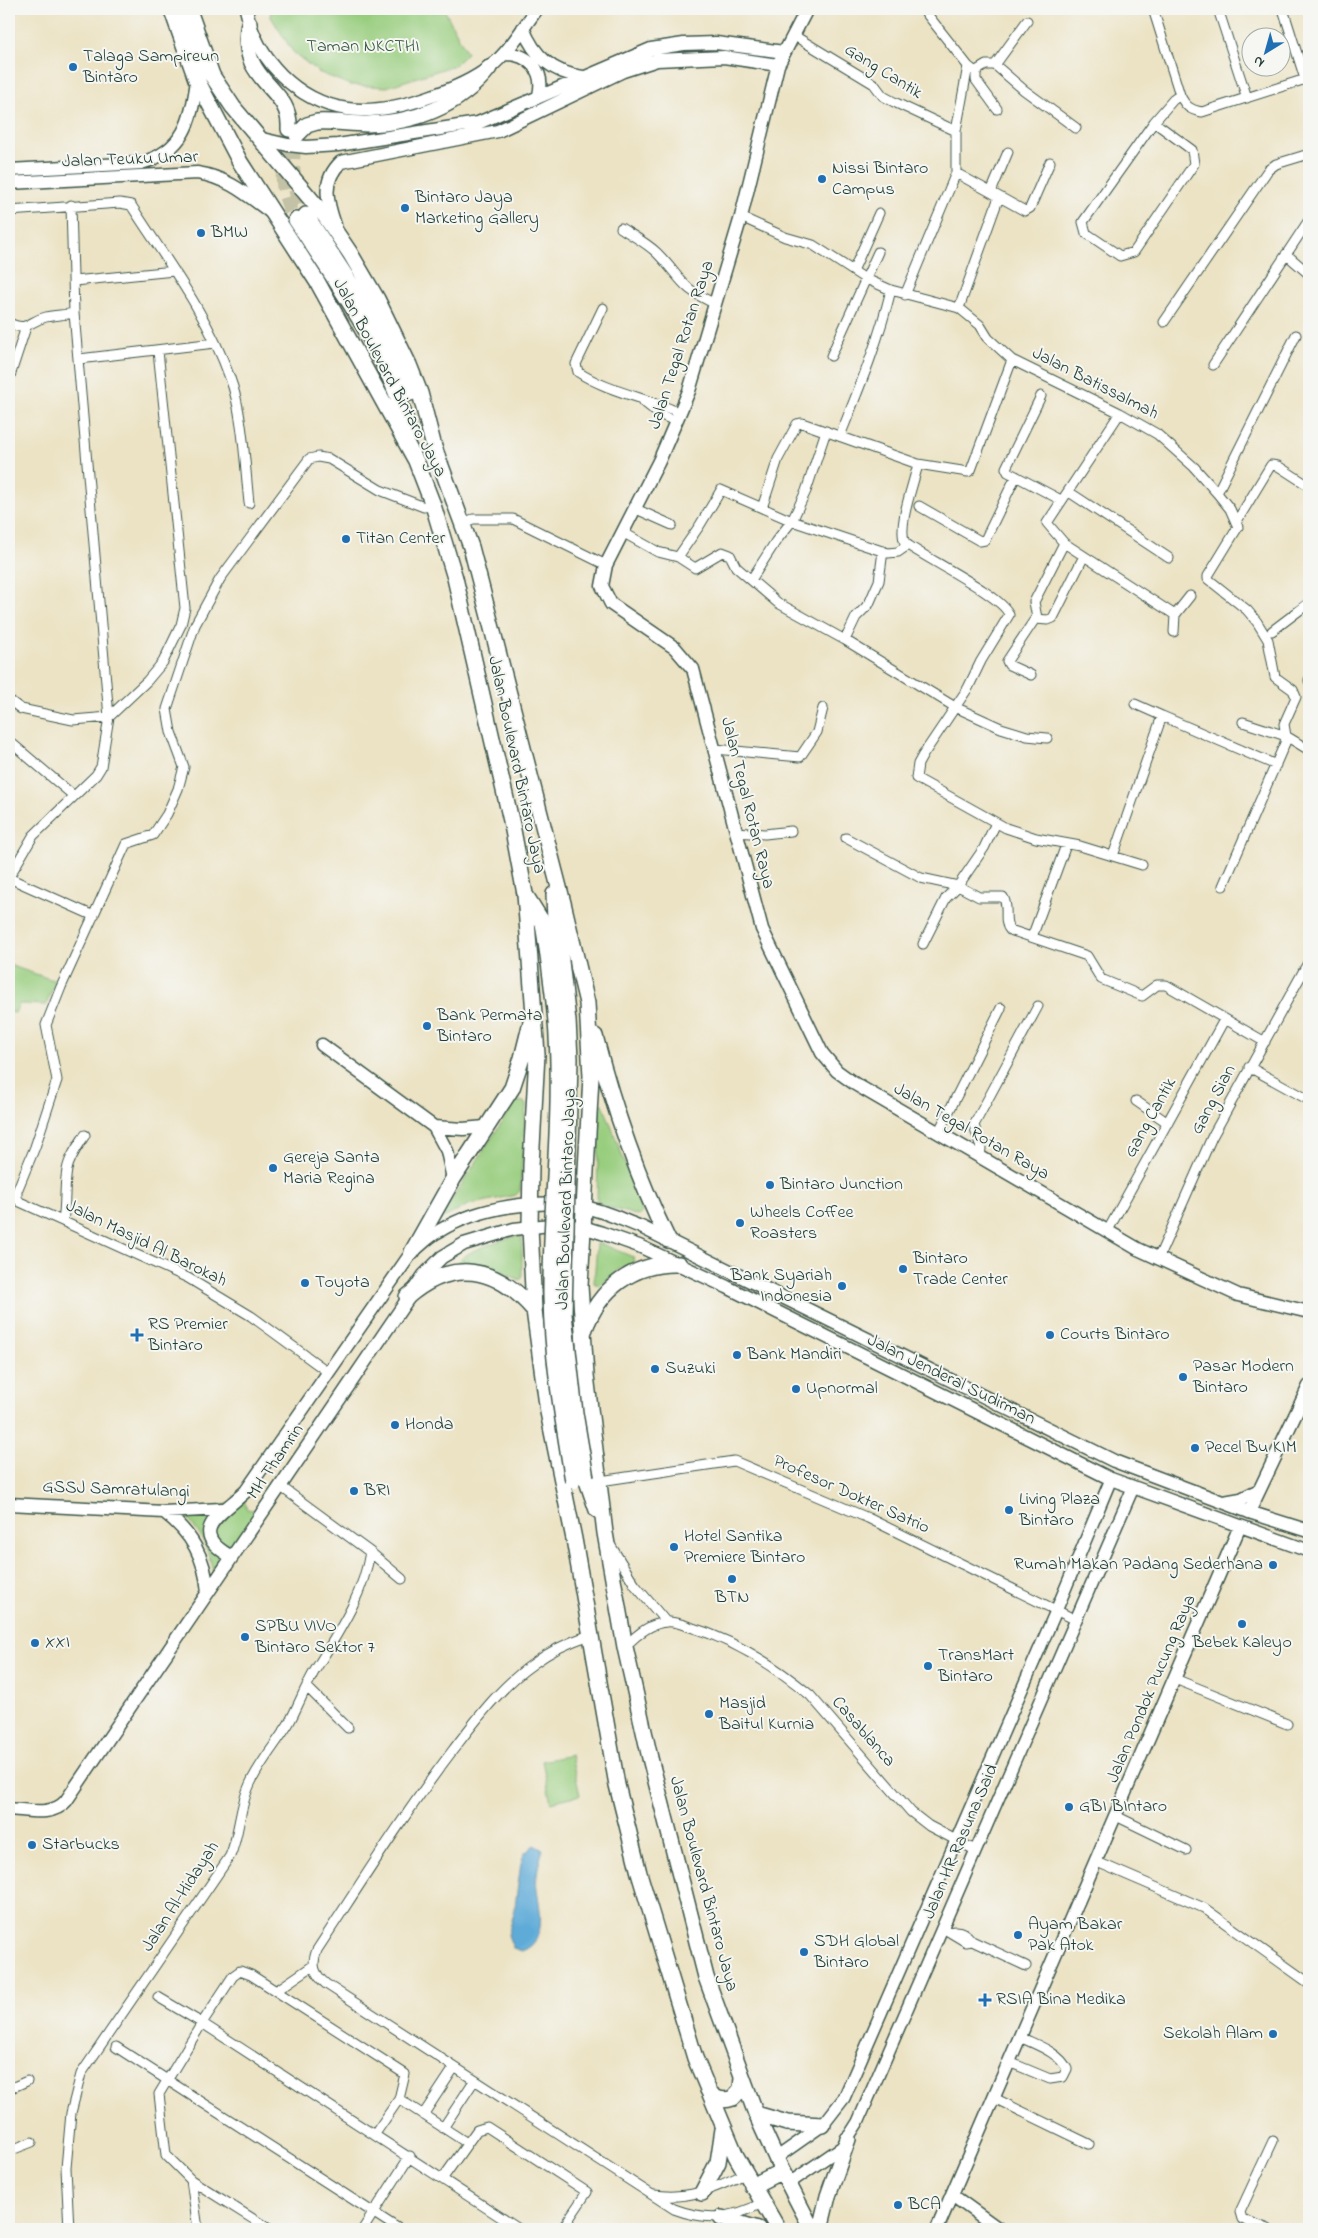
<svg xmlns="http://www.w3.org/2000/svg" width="1318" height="2238" viewBox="0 0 1318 2238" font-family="'Indie Flower',sans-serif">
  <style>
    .green { fill: #98cd7e; stroke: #5c8559 }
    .water { fill: #5fabd8; stroke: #3f7486 }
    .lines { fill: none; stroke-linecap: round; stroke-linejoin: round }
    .primary-tunnel { stroke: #c3c2a7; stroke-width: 15; stroke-dasharray: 15 8; stroke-linecap: butt }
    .minor-casing { stroke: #3e564a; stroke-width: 11 }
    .tertiary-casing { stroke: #3e564a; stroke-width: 14 }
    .secondary-casing { stroke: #3e564a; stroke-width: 15 }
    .primary-casing { stroke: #3e564a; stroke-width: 18 }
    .motorway-casing { stroke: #3e564a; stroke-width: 19 }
    .minor { stroke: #fff; stroke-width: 9 }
    .tertiary { stroke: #fff; stroke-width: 11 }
    .secondary { stroke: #fff; stroke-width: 12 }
    .primary { stroke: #fff; stroke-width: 15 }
    .motorway { stroke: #fff; stroke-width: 16 }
    .primary-bridge-casing { stroke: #3e564a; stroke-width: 18; stroke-linecap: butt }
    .primary-bridge { stroke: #fff; stroke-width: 15 }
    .poi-dot { fill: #1f6fb2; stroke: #f6f6f2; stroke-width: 2 }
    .labels { text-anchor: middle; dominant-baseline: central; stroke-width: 4; stroke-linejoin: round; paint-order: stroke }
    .park-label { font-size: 18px; fill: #375a43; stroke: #f6f6f2 }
    .poi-label { font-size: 18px; fill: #1f3d34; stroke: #f6f6f2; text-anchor: start }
    .street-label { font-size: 18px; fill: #1f3d34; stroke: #f6f6f2 }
  </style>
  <rect width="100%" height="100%" fill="#f6f6f2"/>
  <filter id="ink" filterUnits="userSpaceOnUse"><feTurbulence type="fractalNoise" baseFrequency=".02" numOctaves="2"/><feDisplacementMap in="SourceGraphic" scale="10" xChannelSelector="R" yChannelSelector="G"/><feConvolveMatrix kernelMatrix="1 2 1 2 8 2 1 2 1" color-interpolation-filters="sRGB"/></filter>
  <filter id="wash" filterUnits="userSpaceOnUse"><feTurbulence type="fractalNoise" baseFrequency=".0096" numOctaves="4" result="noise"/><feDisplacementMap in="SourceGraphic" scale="20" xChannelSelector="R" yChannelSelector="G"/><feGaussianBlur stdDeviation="1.12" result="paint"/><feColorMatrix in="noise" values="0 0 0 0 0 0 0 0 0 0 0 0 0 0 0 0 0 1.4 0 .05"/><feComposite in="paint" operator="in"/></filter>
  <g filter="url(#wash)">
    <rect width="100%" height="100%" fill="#ece3c4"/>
    <path class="green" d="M270,9H444L467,53L455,65L387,87L350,85L318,72L293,52L271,17Z
      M9,965L56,981L46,1005L19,1004L15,1013L9,1012Z
      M519,1101L524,1102L526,1105L520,1191L516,1195L468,1205L438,1221L513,1105Z
      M599,1104H603L642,1209V1214L639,1216L601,1205L597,1200Z
      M522,1234V1278L520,1280L492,1267L458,1263C466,1249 506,1239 522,1234Z
      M597,1244H602L633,1257L634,1262L630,1266L620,1268L601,1285H597L594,1283Z
      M244,1500L247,1509L259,1511L214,1579C209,1550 204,1537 184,1515Z
      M571,1755L580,1795L551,1802L542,1761Z"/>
    <path class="water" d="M534,1845L543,1850C539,1861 535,1878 537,1889C540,1910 548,1941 522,1951L513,1948L508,1935L514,1913L521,1863L524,1854Z"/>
  </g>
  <g filter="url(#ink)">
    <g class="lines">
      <path class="primary-tunnel" d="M289,129C283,164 277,188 296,220
        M294,144C291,168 293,194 306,215"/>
      <defs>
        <path id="minor" d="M923,9L968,66L973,70
          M1153,9L1180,95C1185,106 1190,110 1202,112L1309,78
          M1218,9L1247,98
          M1283,9L1305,79
          M793,35L874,84L883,96L894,102L956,131
          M995,65L1027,21
          M968,66L956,131V173L1025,211L1030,208L1050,162
          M976,71L986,65H995L1024,90L1076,128
          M976,71V80L997,109
          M1154,122L1192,150L1194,164L1134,252L1120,256L1086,233L1083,222L1154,122L1173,100L1180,95
          M991,192L1008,152
          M9,211L120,203L131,205C167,261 208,315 230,378C243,412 245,466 249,503
          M741,217L785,237L813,245L864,278L891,290L959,308L980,325L988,338L1012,360L1120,413L1157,434L1194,467L1217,493L1230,509L1238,527L1208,576V579L1247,610L1257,622L1268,640L1275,677L1293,690L1296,697L1284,724L1286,736L1285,743L1223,886
          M621,228C633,236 647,243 657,253C682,278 679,288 716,304
          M1286,254L1309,274
          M853,271L879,213
          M74,281L174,271
          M905,295L956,173
          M603,308L576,364L578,372C608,392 648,398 680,413
          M959,308L999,197
          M1164,322L1268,170L1276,164L1309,154
          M9,323C29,332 28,321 46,317C55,315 65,315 74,313
          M831,356L878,252
          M79,359L215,343
          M1213,365L1309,220
          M9,379L26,327
          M1041,396L1006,468L1008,472L1061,500
          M644,402L659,414L677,422
          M1120,413L1047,523L1064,543L1175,615
          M840,436C860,386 878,343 891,290
          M918,464C914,483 897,526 905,543C923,557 1005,597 1009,615L981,661L968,688L923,755L918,764L916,778L1006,828L1036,838L1080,846L1142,865
          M1069,492L1169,558
          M1217,493L1296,335
          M919,506L980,541L985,540L1016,476
          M762,508L778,459L797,424L802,423L918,464L968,472L971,470L1012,360
          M636,509L672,525
          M1237,521L1271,465L1278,466L1309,486
          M463,523L473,519H513L606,565
          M624,533L658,552L678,557L695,568L722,552L730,555L736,567L778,603L845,640L955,707L1001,728L1027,736L1047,738
          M678,557L700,525L721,490L792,521L888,553L898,552L908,545
          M751,580L776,541L792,521L806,491L826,431
          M1037,618L1034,602L1064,543
          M1272,631L1309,603
          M1174,632L1175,615L1190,596
          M845,640L856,617L869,604L875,590L879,581L883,551
          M1031,675L1009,665L1007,661L1035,619L1048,620L1053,618L1084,556
          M1309,681V680
          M9,700L21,709L73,720L109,717L147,681L163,662L181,625L185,608L158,351
          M1135,704L1162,716
          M1243,722L1286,736L1309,750
          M9,741L74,796
          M715,749L800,757L817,732L823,708
          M735,832L765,834L791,831
          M846,838L921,878L958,886L979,897H1003C1010,907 1002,921 1010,930L1087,956L1101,979L1142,996L1157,985H1166L1265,1042
          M1113,856L1162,716L1276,765
          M9,877L33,836L96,775L101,767L109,717L74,313L71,205
          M9,878L94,916
          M1032,937L1066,845
          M923,944L946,898L958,886L984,848L996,823
          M1249,1067L1309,1100
          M1136,1101L1168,1123
          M938,1133L1001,1008
          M980,1158L981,1148L974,1125L1038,1006
          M63,1221C66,1204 64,1186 67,1170C69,1158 78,1146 85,1135
          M1107,1232L1224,1020
          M1158,1259L1212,1137L1309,961
          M328,1372L251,1316L188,1278L20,1202L17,1198V1191L35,1147L57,1080L46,1025L61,987L126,844L153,835L167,814L178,789L184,767L171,732L167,709L195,625L220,579L309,459L318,457L329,459L380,490L424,507L433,505
          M600,1481L734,1461L868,1518L1076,1620
          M611,1546L635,1585L666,1622
          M370,1552L402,1579
          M590,1635C569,1642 550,1651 533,1664C501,1686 476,1720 453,1750C404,1814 361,1883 317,1950C311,1965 314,1974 326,1984L674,2209C706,2221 732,2219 762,2203
          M625,1647C636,1635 650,1623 667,1622C674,1621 683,1625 690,1627C734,1640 774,1665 810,1695L911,1812L929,1826L975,1850
          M1175,1679L1287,1724
          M307,1687L348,1728
          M1116,1816L1186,1850
          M1097,1862L1204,1908L1309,1983
          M946,1930L966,1942L972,1941
          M950,1932C959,1929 966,1933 972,1941L1026,1966
          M276,1991L314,1965
          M158,1997L202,2023L519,2229
          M116,2047L399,2229
          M1009,2062L1050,2079L1063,2077L1067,2069C1059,2052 1036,2045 1020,2037
          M9,2089L27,2081
          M994,2098L1089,2144
          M399,2099L467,2143
          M423,2115L454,2068
          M443,2128L474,2081
          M9,2151L32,2142
          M443,2178L477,2130L487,2127L587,2192L562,2229
          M191,2180L269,2229
          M654,2195C691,2200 712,2189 745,2174
          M69,2229L66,2168L71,2113L81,2074L230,1856C240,1833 239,1807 250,1784C260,1762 277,1743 289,1723C298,1706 305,1688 314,1672C337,1634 363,1597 370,1552L280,1486
          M198,2229L191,2180L166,2155L159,2094L202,2023L233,1976L240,1971L251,1975L405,2074L399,2099L375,2134
          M363,2229L410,2156
          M1268,2229L1242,2219L1240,2212L1273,2141"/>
        <path id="tertiary" d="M776,2158L823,2125L844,2098L1056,1611L1111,1479
          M788,2184L842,2147L858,2122L1133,1488"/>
        <path id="secondary" d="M246,9C256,59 296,101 347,109C375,113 403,106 429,97C450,90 472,81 490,67C509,52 522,29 537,9
          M807,9L778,65L741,217L689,391L659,461L606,565L602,586L611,604L675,648L693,669L762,929L822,1053L837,1071L855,1084L1138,1249L1238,1295L1309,1312
          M523,28C534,56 552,73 583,77
          M504,54C529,53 545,71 539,95
          M262,139L288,145L306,147L338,145L478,123L651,49L684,44L716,43L784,52
          M9,170L141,163C184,151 192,120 197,80
          M9,183L197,173C226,177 246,194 269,211
          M335,225C327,202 321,181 341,162L498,131L623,71L657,60L724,57L778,65
          M322,1045L434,1127L447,1151L453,1179
          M434,1127L463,1129L485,1127
          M1224,1502L1241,1499L1259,1490
          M9,1504L164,1512L222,1509
          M164,1512C192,1533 205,1558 208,1592
          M1249,1512L1309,1386
          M232,1557C185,1531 221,1515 246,1491L412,1252C421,1245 429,1236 439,1231C479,1207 537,1198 583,1207C603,1210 622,1220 641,1227L1114,1461L1249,1512L1309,1531
          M9,1809C28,1810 52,1817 66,1801L424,1275L442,1257L464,1244L514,1229L550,1225L583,1227L602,1233L639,1246L727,1287L1111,1479L1309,1551
          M952,2195L999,2229
          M937,2229L1240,1526"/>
        <path id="primary" d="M249,23C237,84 292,85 289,129
          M211,74L233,107L325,216L350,253L377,299L409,365L420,393L434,447L471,547L563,903L587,1003L591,1076L580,1286L586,1375L605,1533L625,1647L650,1758L706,1977L756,2114L782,2171L812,2229
          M197,80L240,162L318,283L416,461L433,505L455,578L512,825L525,894L537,1054L531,1165L530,1227L534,1310L548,1412L574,1539L617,1785L639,1873L695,2058L736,2156L778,2229
          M297,135L307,125L317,122C334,121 350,124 367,124C415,123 459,106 489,68
          M306,215L360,298L410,393
          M296,220C340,287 390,356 410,435
          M554,894L555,921L561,961
          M526,896L543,923L549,962
          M595,1036C613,1106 636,1174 668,1240
          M412,1252L453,1179L512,1088L522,1058L531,1022
          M407,1297C452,1258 496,1266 534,1310
          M584,1331C599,1289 633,1262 679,1264
          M586,1478L597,1510
          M708,2090C714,2099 722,2102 733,2098L741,2089L742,2077
          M756,2114L787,2123L823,2125
          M752,2186L782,2171
          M702,2193L718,2162L723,2129
          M721,2218L758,2229
          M820,2229L828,2196L848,2139"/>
        <path id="motorway" d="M172,9L197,80
          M188,9L211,74"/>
      </defs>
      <use href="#minor" class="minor-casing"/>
      <use href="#tertiary" class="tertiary-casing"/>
      <use href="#secondary" class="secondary-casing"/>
      <use href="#primary" class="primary-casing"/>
      <use href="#motorway" class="motorway-casing"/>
      <use href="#minor" class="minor"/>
      <use href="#tertiary" class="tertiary"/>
      <use href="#secondary" class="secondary"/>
      <use href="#primary" class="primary"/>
      <use href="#motorway" class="motorway"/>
      <defs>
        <path id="primary-bridge" d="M561,961L568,1021L570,1059L564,1314L575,1413L586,1478
          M549,962C552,987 556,1012 557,1037C562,1123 550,1211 551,1297C552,1359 563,1420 573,1481"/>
      </defs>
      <use href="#primary-bridge" class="primary-bridge-casing"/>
      <use href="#primary-bridge" class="primary-bridge"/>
    </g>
  </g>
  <g class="poi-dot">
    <circle cx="73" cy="67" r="5"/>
    <circle cx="822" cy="179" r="5"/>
    <circle cx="405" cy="208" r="5"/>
    <circle cx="201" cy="233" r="5"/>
    <circle cx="346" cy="539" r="5"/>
    <circle cx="427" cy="1026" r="5"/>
    <circle cx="273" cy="1168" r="5"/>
    <circle cx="770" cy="1185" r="5"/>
    <circle cx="740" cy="1223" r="5"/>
    <circle cx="903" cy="1269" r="5"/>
    <circle cx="305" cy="1283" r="5"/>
    <circle cx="842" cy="1286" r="5"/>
    <path d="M134.5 1327.5h5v5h5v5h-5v5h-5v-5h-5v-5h5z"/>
    <circle cx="1050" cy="1335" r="5"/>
    <circle cx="737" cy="1355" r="5"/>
    <circle cx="655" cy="1369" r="5"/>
    <circle cx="1183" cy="1377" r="5"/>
    <circle cx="796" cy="1389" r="5"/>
    <circle cx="395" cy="1425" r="5"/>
    <circle cx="1195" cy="1448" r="5"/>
    <circle cx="354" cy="1491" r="5"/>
    <circle cx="1009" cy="1510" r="5"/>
    <circle cx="674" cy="1547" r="5"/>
    <circle cx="1273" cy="1565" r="5"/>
    <circle cx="732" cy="1579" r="5"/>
    <circle cx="1242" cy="1624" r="5"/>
    <circle cx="245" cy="1637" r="5"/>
    <circle cx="35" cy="1643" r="5"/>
    <circle cx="928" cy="1666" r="5"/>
    <circle cx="709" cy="1714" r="5"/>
    <circle cx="1069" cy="1807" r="5"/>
    <circle cx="32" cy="1845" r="5"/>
    <circle cx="1018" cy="1935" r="5"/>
    <circle cx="804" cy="1952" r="5"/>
    <path d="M982.5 1992.5h5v5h5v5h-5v5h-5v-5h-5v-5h5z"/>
    <circle cx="1273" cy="2034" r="5"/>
    <circle cx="898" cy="2205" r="5"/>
  </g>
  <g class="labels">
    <g class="park-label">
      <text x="363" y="47">Taman NKCTHI</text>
    </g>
    <g class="poi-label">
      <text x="83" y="57">Talaga Sampireun<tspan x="83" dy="21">Bintaro</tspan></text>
      <text x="832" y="169">Nissi Bintaro<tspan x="832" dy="21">Campus</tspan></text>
      <text x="415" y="198">Bintaro Jaya<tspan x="415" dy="21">Marketing Gallery</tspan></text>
      <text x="211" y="233">BMW</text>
      <text x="356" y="539">Titan Center</text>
      <text x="437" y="1016">Bank Permata<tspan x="437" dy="21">Bintaro</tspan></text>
      <text x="283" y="1158">Gereja Santa<tspan x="283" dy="21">Maria Regina</tspan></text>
      <text x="780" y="1185">Bintaro Junction</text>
      <text x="750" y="1213">Wheels Coffee<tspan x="750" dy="21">Roasters</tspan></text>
      <text x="913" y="1259">Bintaro<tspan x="913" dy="21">Trade Center</tspan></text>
      <text x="832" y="1276" text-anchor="end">Bank Syariah<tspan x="832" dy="21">Indonesia</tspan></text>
      <text x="315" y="1283">Toyota</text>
      <text x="148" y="1325">RS Premier<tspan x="148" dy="21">Bintaro</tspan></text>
      <text x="1060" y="1335">Courts Bintaro</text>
      <text x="747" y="1355">Bank Mandiri</text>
      <text x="1193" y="1367">Pasar Modern<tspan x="1193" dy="21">Bintaro</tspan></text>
      <text x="665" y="1369">Suzuki</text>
      <text x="806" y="1389">Upnormal</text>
      <text x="405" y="1425">Honda</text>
      <text x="1205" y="1448">Pecel Bu KIM</text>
      <text x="364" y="1491">BRI</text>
      <text x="1019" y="1500">Living Plaza<tspan x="1019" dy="21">Bintaro</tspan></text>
      <text x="684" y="1537">Hotel Santika<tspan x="684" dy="21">Premiere Bintaro</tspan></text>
      <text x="1263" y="1565" text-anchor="end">Rumah Makan Padang Sederhana</text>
      <text x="732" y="1598" text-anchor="middle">BTN</text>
      <text x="255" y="1627">SPBU VIVO<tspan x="255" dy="21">Bintaro Sektor 7</tspan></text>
      <text x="45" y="1643">XXI</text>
      <text x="1242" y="1643" text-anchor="middle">Bebek Kaleyo</text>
      <text x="938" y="1656">TransMart<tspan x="938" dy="21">Bintaro</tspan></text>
      <text x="719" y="1704">Masjid<tspan x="719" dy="21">Baitul Kurnia</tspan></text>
      <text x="1079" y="1807">GBI BIntaro</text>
      <text x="42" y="1845">Starbucks</text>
      <text x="1028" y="1925">Ayam Bakar<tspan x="1028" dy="21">Pak Atok</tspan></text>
      <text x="814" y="1942">SDH Global<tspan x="814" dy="21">Bintaro</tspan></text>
      <text x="996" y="2000">RSIA Bina Medika</text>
      <text x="1263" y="2034" text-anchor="end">Sekolah Alam</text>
      <text x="908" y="2205">BCA</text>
    </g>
    <g class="street-label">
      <text transform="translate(883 72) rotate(32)">Gang Cantik</text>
      <text transform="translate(130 160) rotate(-2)">Jalan Teuku Umar</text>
      <text transform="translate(682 345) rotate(-72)">Jalan Tegal Rotan Raya</text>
      <text transform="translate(389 378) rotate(62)">Jalan Boulevard Bintaro Jaya</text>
      <text transform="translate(1095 384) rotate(27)">Jalan Batissalmah</text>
      <text transform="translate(516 765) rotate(78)">Jalan Boulevard Bintaro Jaya</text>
      <text transform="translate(747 803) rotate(76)">Jalan Tegal Rotan Raya</text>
      <text transform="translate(1214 1100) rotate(-62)">Gang Sian</text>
      <text transform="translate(1151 1118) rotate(-61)">Gang Cantik</text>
      <text transform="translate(971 1132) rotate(30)">Jalan Tegal Rotan Raya</text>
      <text transform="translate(567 1199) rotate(-88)">Jalan Boulevard Bintaro Jaya</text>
      <text transform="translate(146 1244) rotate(26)">Jalan Masjid Al Barokah</text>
      <text transform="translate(951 1380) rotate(26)">Jalan Jenderal Sudirman</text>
      <text transform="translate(276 1462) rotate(-56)">MH Thamrin</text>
      <text transform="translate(116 1490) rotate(2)">GSSJ Samratulangi</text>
      <text transform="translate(851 1495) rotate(24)">Profesor Dokter Satrio</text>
      <text transform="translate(1152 1689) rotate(-67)">Jalan Pondok Pucung Raya</text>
      <text transform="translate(863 1732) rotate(49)">Casablanca</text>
      <text transform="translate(961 1842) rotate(-67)">Jalan HR Rasuna Said</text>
      <text transform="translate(703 1884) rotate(75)">Jalan Boulevard Bintaro Jaya</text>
      <text transform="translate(181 1897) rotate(-57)">Jalan Al-Hidayah</text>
    </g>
  </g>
  <rect width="1318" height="2238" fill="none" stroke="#f6f6f2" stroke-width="30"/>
  <g transform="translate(1266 52) rotate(217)"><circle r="24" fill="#f6f6f2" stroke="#a0aca6"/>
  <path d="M0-4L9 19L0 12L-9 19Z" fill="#1f6fb2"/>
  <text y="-8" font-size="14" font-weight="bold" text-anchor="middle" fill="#1f3d34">N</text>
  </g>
</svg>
